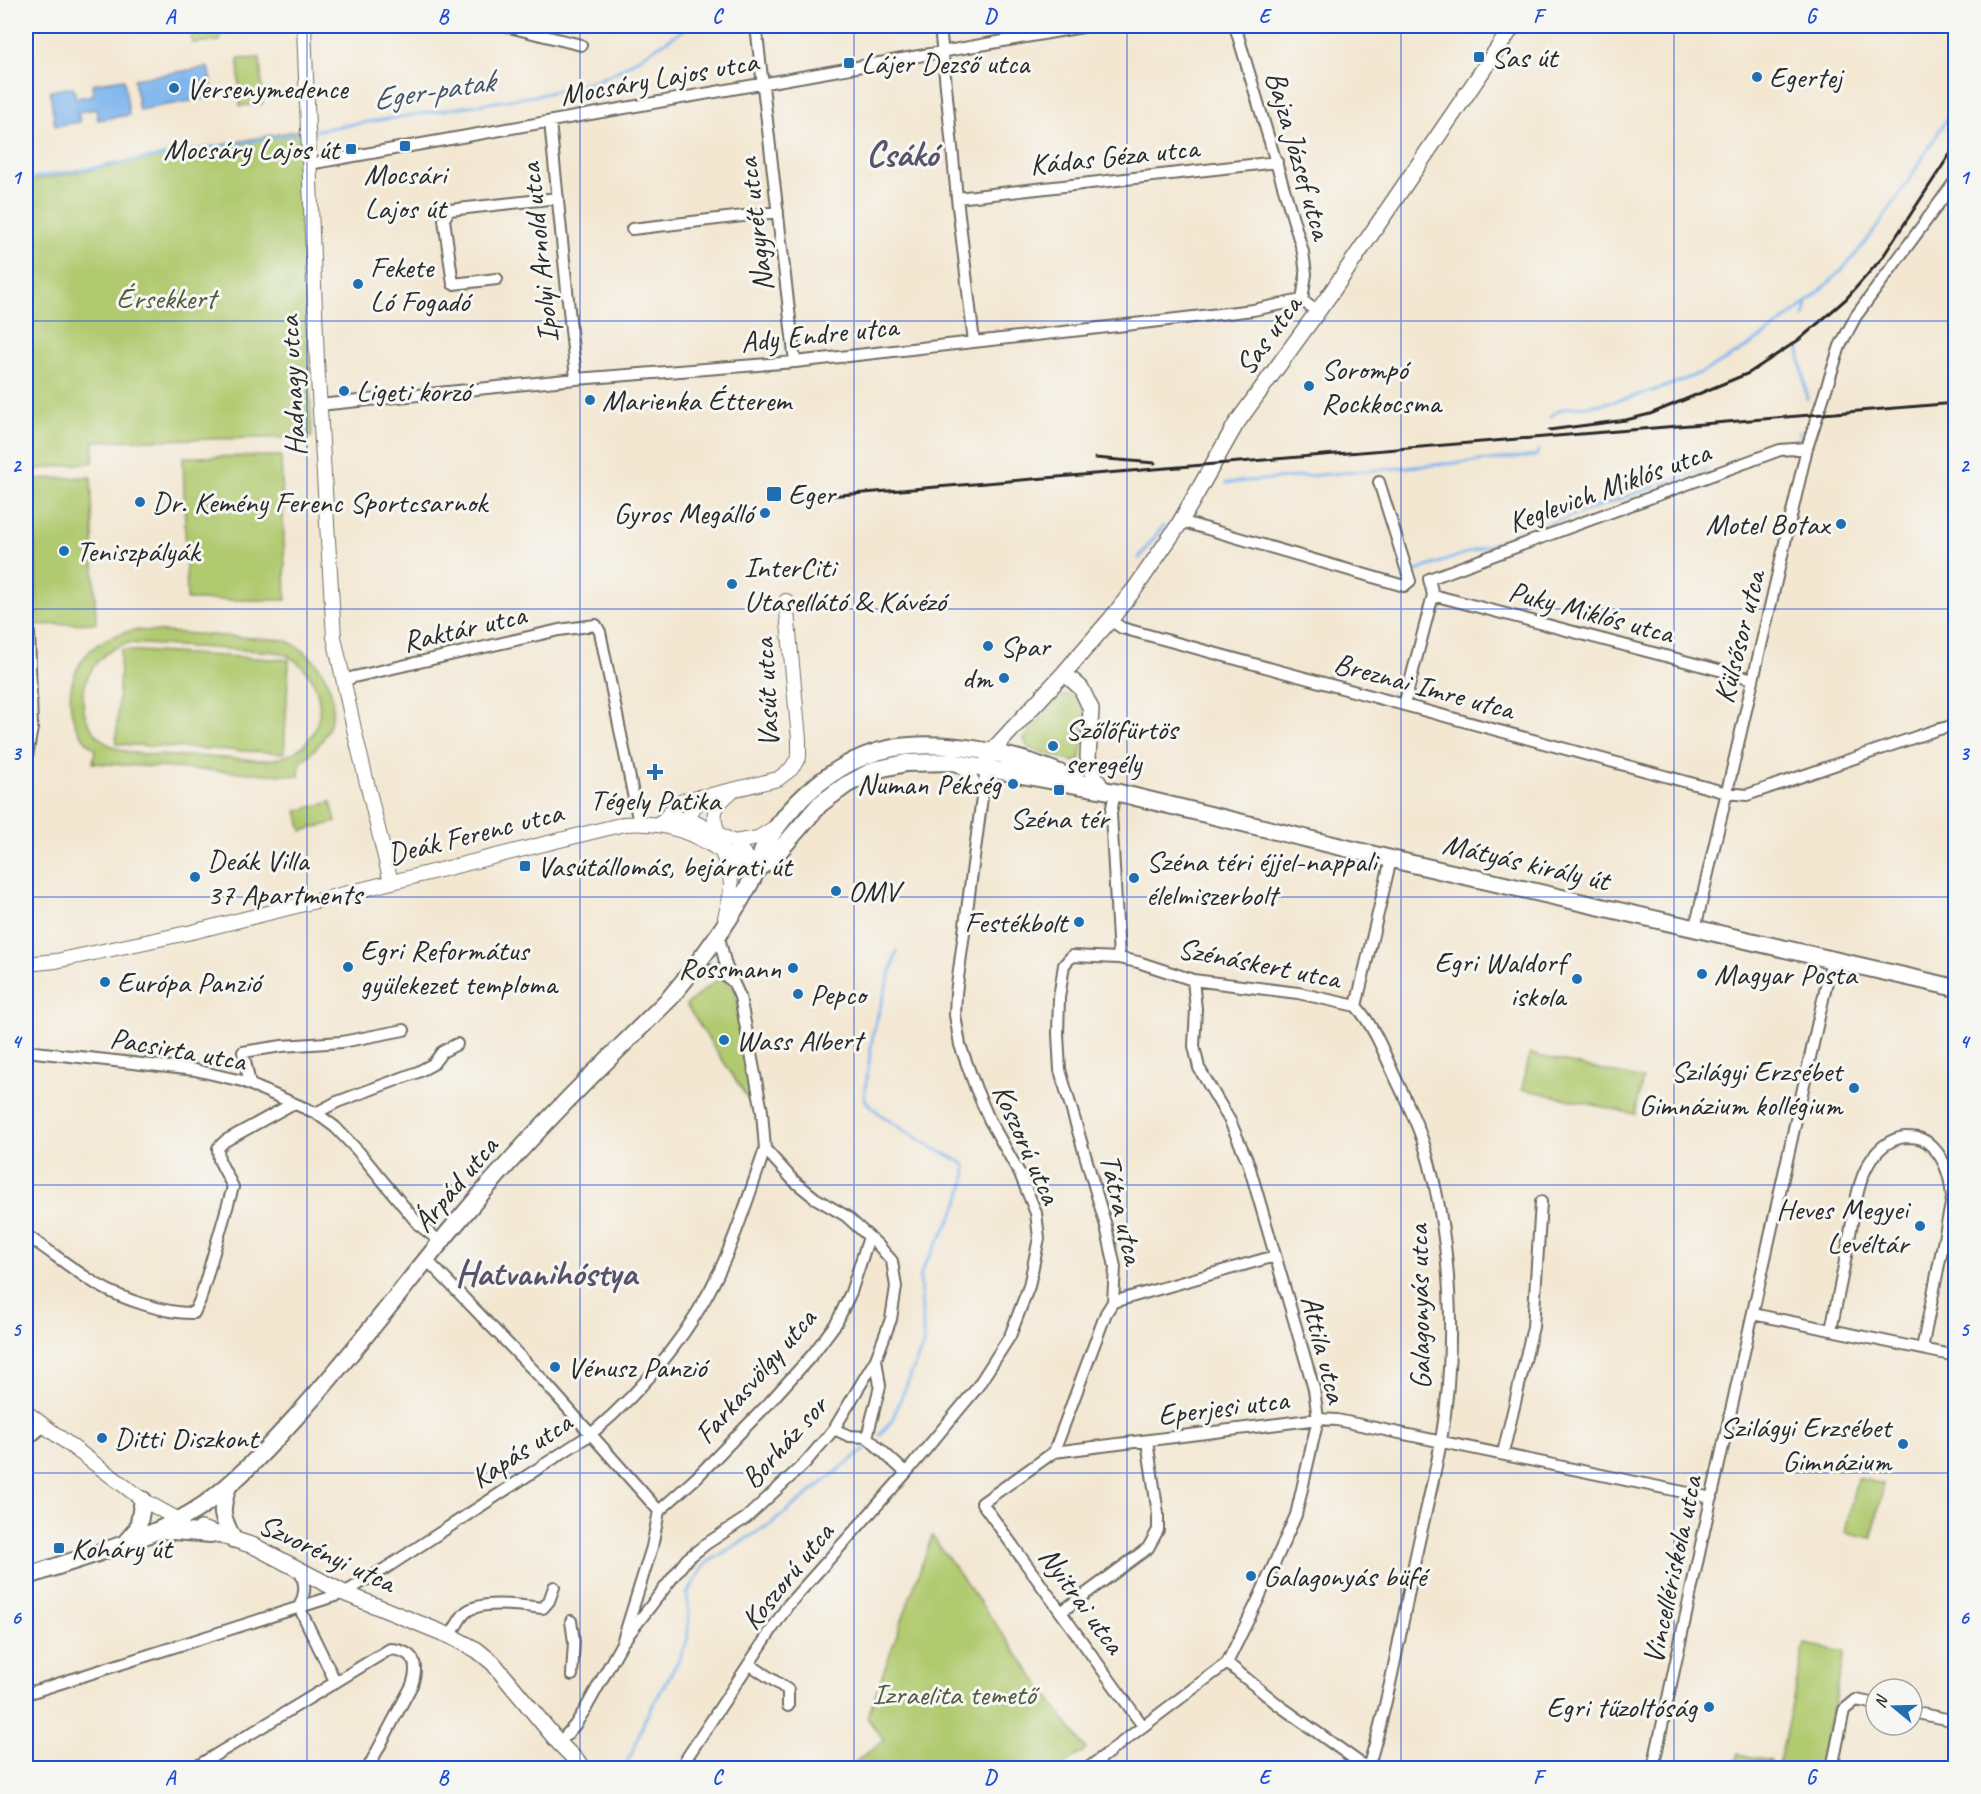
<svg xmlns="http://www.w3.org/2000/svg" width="1981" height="1794" viewBox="0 0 1981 1794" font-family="Caveat,sans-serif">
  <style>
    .green { fill: #b1ca6f; stroke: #6e7a4d; stroke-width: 1.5; fill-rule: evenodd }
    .water { fill: #7fb6ee; stroke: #55708c; stroke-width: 1.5 }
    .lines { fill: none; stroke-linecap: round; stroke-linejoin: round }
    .stream { stroke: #7fb6ee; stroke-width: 3 }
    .minor-casing { stroke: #716d65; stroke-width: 14 }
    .tertiary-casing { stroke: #716d65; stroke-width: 16 }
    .secondary-casing { stroke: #716d65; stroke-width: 18 }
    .primary-casing { stroke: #716d65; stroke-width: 20 }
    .minor { stroke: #fff; stroke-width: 10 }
    .tertiary { stroke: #fff; stroke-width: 14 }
    .secondary { stroke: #fff; stroke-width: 15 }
    .primary { stroke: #fff; stroke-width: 16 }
    .rail { stroke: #2b2b2b; stroke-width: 3 }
    .grid { fill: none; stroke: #1d4ed8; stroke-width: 1.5; stroke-opacity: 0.55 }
    .poi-dot { fill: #1f6fb2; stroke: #f6f6f2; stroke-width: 2 }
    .labels { text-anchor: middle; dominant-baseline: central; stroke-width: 6; stroke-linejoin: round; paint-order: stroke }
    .poi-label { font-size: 30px; fill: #2b2b2b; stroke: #f6f6f2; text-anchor: start }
    .street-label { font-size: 30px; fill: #2b2b2b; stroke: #f6f6f2 }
    .park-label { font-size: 30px; fill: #535b3f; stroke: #f6f6f2 }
    .water-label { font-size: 32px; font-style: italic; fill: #456; stroke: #f6f6f2 }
    .district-label { font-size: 36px; font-weight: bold; fill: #59536a; stroke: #f6f6f2 }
    .neatline { fill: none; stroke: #1d4ed8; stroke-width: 2 }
    .grid-label { font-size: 20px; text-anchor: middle; font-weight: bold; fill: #1d4ed8 }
  </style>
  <rect width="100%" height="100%" fill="#f6f6f2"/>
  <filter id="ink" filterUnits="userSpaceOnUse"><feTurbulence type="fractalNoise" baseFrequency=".0167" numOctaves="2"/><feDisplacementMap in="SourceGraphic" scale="12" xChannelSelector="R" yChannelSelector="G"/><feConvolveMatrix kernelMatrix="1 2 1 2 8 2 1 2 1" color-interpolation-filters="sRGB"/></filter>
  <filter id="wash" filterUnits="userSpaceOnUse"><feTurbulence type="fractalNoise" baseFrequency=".008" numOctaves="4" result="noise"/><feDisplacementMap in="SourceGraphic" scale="24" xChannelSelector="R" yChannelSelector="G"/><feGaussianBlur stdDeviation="1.35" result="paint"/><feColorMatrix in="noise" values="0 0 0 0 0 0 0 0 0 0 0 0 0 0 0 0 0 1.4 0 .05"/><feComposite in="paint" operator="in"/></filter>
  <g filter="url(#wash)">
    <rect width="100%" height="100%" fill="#f3e7d2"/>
    <path class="green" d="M191,26H220V41L192,43Z
      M260,58L263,104L240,106L238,59Z
      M300,130L312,437L94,441L93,462L28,470L35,633H26V182Z
      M281,456L286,600H187L183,457Z
      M91,477L96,623L38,625L32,479Z
      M135,630L285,640C338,664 352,727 300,762L299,776L93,763L95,749C62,725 63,675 92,649C104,638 120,633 135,630ZM128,643L278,652C327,667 336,736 286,756C280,758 274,759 268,760C248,760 228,758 209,757C184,755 135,758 113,747C65,723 78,656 128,643Z
      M121,650L289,660L284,753L116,744Z
      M1065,695L1076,696L1085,703L1081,759L1075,762L1028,748L1024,739L1056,699Z
      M331,802L336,822L302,831L297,811Z
      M720,977L732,987L739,1001L758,1114L686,1005Z
      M1530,1054L1643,1079L1635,1114L1522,1089Z
      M1857,1478L1884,1484L1872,1538L1845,1532Z
      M932,1536L1086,1749L1060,1768H847L884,1740L867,1718Z
      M1805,1644L1845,1652L1820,1768H1778Z
      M1738,1754L1771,1761L1769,1768H1734Z"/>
    <path class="water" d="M208,67L214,97L139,110L134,79Z
      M124,79L129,115L98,120L96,109L78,112L80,122L55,126L50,91L73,87L76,98L93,95L92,84Z"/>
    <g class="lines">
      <path class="stream" d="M311,131L540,95L598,80L620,70L690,26
        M26,179L305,132
        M1804,317L1807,304
        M1799,350L1807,399
        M1550,417C1560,407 1573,407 1587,406C1626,401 1665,388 1700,373C1750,350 1812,303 1849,262C1891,215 1922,157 1956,104
        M1799,435L1800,431
        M1674,480L1706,469
        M1226,483L1536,456L1538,450
        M1662,484L1670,481
        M1139,558L1163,526
        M1413,572L1656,486
        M880,1435L892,1420L924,1343L920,1278L923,1268C940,1236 966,1203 966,1166C956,1157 944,1154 933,1148C913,1135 876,1116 864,1098L874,1028L897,951
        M624,1768L633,1751L645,1719L678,1661L687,1641L689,1614L687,1594L705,1564L772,1523L865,1449"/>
    </g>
  </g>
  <g filter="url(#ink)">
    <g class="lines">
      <defs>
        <path id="minor" d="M505,26L581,45
          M756,26L795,362
          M940,26L957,198L974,342
          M1235,26L1303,252L1306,274L1302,300
          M1489,26L1509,31
          M550,122L576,379
          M309,164L1088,26
          M957,198L1277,162
          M632,229L778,212
          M497,279L453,284L444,219L449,210L558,198
          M319,405L576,379L795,362L1117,326L1253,310L1302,300L1317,312
          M1180,521L1404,586L1410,581L1379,482
          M1433,595L1753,679
          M1110,620L1122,628L1727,793L1747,795L1936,730L1956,725
          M343,681L354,677L559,630L596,625L600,632L639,823
          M1404,705L1433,595L1429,579L1780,450L1807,448
          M26,762L32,728L29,633
          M957,765L971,775L982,797
          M1115,792L1111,813L1119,958
          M1695,929L1807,448L1840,346L1856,316L1956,180
          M691,973L718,970L732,981
          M1356,1006C1374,1026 1384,1053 1395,1077C1406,1100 1418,1124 1425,1148C1452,1239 1457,1348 1441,1441C1434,1481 1423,1521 1415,1560C1401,1630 1389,1700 1368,1768
          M1356,1006L1391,859
          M26,1051L195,1070L242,1081L316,1113L335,1127L359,1152L419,1225L441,1242
          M250,1084L243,1052L282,1046L342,1042L404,1030
          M316,1113L337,1102L418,1072L433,1064L442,1052L457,1044
          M26,1235C50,1251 73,1270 98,1285C122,1299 166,1314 194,1313L200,1300L233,1187L219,1160L218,1148L225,1141L292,1104
          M427,1260L541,1378L659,1511
          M1113,1302L1275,1256
          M1753,1314L1956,1356
          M1831,1330C1837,1300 1844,1269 1849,1239C1854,1215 1856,1185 1869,1163C1877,1150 1889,1139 1905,1137C1913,1137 1920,1137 1927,1142C1945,1156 1951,1177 1952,1199L1922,1349
          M834,1429L849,1436L867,1437L906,1473
          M867,1437L880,1386L876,1359
          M26,1441L44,1426
          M1054,1452L1318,1419L1337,1420L1712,1498
          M1503,1453L1533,1327L1541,1202
          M299,1570C306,1584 306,1592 299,1607
          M299,1607L335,1681
          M1061,1612L1148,1548L1158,1530V1514L1147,1441
          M571,1621L574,1642L572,1675
          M450,1636C455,1629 459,1619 465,1613C479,1599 524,1606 543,1608L549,1601L554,1587
          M622,1643L687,1559L706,1544L746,1518L805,1463L834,1429L876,1359L891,1319L896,1287L892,1261L878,1245L846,1216L815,1198L793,1180L765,1149L762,1111L740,997L726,966L718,933
          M1227,1663L1280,1706L1367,1768
          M749,1664L788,1690V1706
          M26,1694L344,1593L386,1568L591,1434C646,1388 695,1328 724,1261C740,1225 752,1187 765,1149
          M1912,1712L1956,1721
          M1143,1726L982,1503L1054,1452L1106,1313L1113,1302L1115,1267L1106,1226L1060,1070L1058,1034L1059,998L1064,965L1072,956L1119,958L1138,962L1193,980L1298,993L1356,1006
          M559,1743L575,1725L586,1708L622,1643L652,1547L659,1511L696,1478L768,1404L813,1354L837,1322L851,1292L869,1237
          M194,1768L390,1649C415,1651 419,1664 412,1685L368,1768
          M680,1768L788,1605L906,1473L976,1389L1010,1336L1029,1286L1039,1238L1036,1213L1021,1176L989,1119L976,1089L960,1045L955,1015L956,993L986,767
          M1088,1768L1227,1663L1258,1600L1296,1515L1318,1419L1314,1389L1248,1162L1230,1121L1199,1068L1194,1046L1196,1009L1193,980
          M1653,1768L1702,1540L1832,959
          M1832,1768L1844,1710L1856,1700L1876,1704"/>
        <path id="tertiary" d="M304,26L317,361L334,637L356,738L391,882
          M665,819C678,800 683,799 705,796
          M688,819L694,807L707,796L778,779L791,769L799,757V739L786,601
          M659,823L665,819H688L734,842L757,869
          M718,834C711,812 714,806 731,792
          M734,842L758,838L774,828
          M722,853C734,878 733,891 725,917
          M26,964L56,961L192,932L624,824C648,822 670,825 692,835C715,845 731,860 757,869
          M26,1412L143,1500L179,1520"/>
        <path id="secondary" d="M1064,673L1081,688L1091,709L1088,757L1091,770L1102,789
          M988,761L991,752L1064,673L1110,620L1136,587L1178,526L1236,424L1331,293L1513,26
          M201,1529L254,1546L344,1593L450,1636L477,1650L493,1663L559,1743L584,1768"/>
        <path id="primary" d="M757,869L773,858L820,804L846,785L874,770L906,763L952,762L1115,792L1391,859L1956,988
          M228,1486C220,1511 221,1516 233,1539
          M161,1530L211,1534
          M126,1542L138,1528L143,1500
          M26,1577C86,1555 152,1541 205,1504C238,1480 267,1449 294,1419C350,1358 400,1291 453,1227C497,1174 543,1124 591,1076C617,1050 643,1025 669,999C700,962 734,915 756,872C759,865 760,857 763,850C767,841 774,831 780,823C801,795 832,769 865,756C927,731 1028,754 1085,785"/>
      </defs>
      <use href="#minor" class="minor-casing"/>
      <use href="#tertiary" class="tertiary-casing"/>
      <use href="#secondary" class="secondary-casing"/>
      <use href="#primary" class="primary-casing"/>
      <use href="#minor" class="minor"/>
      <use href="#tertiary" class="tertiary"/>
      <use href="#secondary" class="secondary"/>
      <use href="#primary" class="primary"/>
      <path class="rail" d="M1549,430L1626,420L1650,414L1749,373L1800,339L1846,299L1882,258L1956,145
        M1095,458L1155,463
        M791,499L1956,403"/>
    </g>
  </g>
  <path class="grid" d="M307,26V1768M580,26V1768M854,26V1768M1127,26V1768M1401,26V1768M1674,26V1768M26,321H1956M26,609H1956M26,897H1956M26,1185H1956M26,1473H1956"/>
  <g class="poi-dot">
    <rect x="1473" y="51" width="12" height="12" rx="3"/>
    <rect x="843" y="57" width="12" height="12" rx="3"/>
    <circle cx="1757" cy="77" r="6"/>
    <circle cx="174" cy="88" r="6"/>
    <rect x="399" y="140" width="12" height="12" rx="3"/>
    <rect x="345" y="143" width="12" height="12" rx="3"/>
    <circle cx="358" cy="284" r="6"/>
    <circle cx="1309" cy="386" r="6"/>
    <circle cx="344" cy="391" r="6"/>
    <circle cx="590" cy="400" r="6"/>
    <rect x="766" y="486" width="16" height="16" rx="3"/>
    <circle cx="140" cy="502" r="6"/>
    <circle cx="765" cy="513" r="6"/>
    <circle cx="1841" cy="524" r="6"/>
    <circle cx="64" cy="551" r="6"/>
    <circle cx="732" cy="584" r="6"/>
    <circle cx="988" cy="646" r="6"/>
    <circle cx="1004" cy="678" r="6"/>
    <circle cx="1053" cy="746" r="6"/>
    <path d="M652 763h6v6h6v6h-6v6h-6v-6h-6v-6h6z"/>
    <circle cx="1013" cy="784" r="6"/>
    <rect x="1053" y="784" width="12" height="12" rx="3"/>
    <rect x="519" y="860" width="12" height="12" rx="3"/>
    <circle cx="195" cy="877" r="6"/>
    <circle cx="1134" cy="878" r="6"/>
    <circle cx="836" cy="891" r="6"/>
    <circle cx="1079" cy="922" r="6"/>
    <circle cx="348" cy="967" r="6"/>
    <circle cx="793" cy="968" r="6"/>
    <circle cx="1702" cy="974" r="6"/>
    <circle cx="1577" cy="979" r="6"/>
    <circle cx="105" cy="982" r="6"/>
    <circle cx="798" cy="994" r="6"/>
    <circle cx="724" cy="1040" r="6"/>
    <circle cx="1854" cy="1088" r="6"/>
    <circle cx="1920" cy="1226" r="6"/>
    <circle cx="555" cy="1367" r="6"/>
    <circle cx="102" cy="1438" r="6"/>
    <circle cx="1903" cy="1444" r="6"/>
    <rect x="53" y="1542" width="12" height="12" rx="3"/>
    <circle cx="1251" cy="1576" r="6"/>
    <circle cx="1709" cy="1707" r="6"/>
  </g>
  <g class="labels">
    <g class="poi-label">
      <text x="1491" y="57">Sas út</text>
      <text x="861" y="63">Lájer Dezső utca</text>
      <text x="1769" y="77">Egertej</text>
      <text x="186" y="88">Versenymedence</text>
      <text x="339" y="149" text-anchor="end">Mocsáry Lajos út</text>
      <text x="405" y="174" text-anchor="middle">Mocsári<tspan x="405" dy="34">Lajos út</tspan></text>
      <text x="370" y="267">Fekete<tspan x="370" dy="34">Ló Fogadó</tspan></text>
      <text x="1321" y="369">Sorompó<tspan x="1321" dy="34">Rockkocsma</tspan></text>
      <text x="356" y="391">Ligeti korzó</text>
      <text x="602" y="400">Marienka Étterem</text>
      <text x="788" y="494">Eger</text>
      <text x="152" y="502">Dr. Kemény Ferenc Sportcsarnok</text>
      <text x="753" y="513" text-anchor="end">Gyros Megálló</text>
      <text x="1829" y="524" text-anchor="end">Motel Botax</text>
      <text x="76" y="551">Teniszpályák</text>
      <text x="744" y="567">InterCiti<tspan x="744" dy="34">Utasellátó &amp; Kávézó</tspan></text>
      <text x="1000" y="646">Spar</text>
      <text x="992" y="678" text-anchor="end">dm</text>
      <text x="1065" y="729">Szőlőfürtös<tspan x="1065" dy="34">seregély</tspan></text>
      <text x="1001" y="784" text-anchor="end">Numan Pékség</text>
      <text x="655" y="800" text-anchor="middle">Tégely Patika</text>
      <text x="1059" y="818" text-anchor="middle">Széna tér</text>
      <text x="207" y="860">Deák Villa<tspan x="207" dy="34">37 Apartments</tspan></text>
      <text x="1146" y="861">Széna téri éjjel-nappali<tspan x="1146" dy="34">élelmiszerbolt</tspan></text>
      <text x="537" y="866">Vasútállomás, bejárati út</text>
      <text x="848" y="891">OMV</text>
      <text x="1067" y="922" text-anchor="end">Festékbolt</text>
      <text x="360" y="950">Egri Református<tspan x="360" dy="34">gyülekezet temploma</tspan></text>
      <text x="1565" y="962" text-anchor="end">Egri Waldorf<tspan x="1565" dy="34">iskola</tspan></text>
      <text x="781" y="968" text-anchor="end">Rossmann</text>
      <text x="1714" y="974">Magyar Posta</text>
      <text x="117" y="982">Európa Panzió</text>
      <text x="810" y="994">Pepco</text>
      <text x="736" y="1040">Wass Albert</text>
      <text x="1842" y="1071" text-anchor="end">Szilágyi Erzsébet<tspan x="1842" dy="34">Gimnázium kollégium</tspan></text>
      <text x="1908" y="1209" text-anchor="end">Heves Megyei<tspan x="1908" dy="34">Levéltár</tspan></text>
      <text x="567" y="1367">Vénusz Panzió</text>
      <text x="1891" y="1427" text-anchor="end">Szilágyi Erzsébet<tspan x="1891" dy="34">Gimnázium</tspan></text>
      <text x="114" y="1438">Ditti Diszkont</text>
      <text x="71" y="1548">Koháry út</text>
      <text x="1263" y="1576">Galagonyás büfé</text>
      <text x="1697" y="1707" text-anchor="end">Egri tűzoltóság</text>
    </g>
    <g class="street-label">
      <text transform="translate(659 78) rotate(-10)">Mocsáry Lajos utca</text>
      <text transform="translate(1299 155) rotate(74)">Bajza József utca</text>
      <text transform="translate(1114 156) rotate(-6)">Kádas Géza utca</text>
      <text transform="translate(755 225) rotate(-97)">Nagyrét utca</text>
      <text transform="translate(539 253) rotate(-96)">Ipolyi Arnold utca</text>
      <text transform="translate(819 334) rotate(-6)">Ady Endre utca</text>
      <text transform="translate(1268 335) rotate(-54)">Sas utca</text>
      <text transform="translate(292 386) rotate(-93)">Hadnagy utca</text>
      <text transform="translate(1609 487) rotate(-20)">Keglevich Miklós utca</text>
      <text transform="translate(1591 612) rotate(15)">Puky Miklós utca</text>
      <text transform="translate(464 628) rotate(-13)">Raktár utca</text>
      <text transform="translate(1739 637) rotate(-76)">Külsősor utca</text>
      <text transform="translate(1424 686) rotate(15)">Breznai Imre utca</text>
      <text transform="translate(766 693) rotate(-93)">Vasút utca</text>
      <text transform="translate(475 833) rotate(-14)">Deák Ferenc utca</text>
      <text transform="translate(1526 862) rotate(13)">Mátyás király út</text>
      <text transform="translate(1259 963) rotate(11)">Szénáskert utca</text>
      <text transform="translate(178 1049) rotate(10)">Pacsirta utca</text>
      <text transform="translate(1027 1144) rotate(66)">Koszorú utca</text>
      <text transform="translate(455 1184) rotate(-50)">Árpád utca</text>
      <text transform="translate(1122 1209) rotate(77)">Tátra utca</text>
      <text transform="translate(1419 1307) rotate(-91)">Galagonyás utca</text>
      <text transform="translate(1324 1349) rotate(76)">Attila utca</text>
      <text transform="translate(755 1376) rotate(-49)">Farkasvölgy utca</text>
      <text transform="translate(1223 1407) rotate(-7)">Eperjesi utca</text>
      <text transform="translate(784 1442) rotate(-48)">Borház sor</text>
      <text transform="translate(521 1450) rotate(-33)">Kapás utca</text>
      <text transform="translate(327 1553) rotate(25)">Szvorényi utca</text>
      <text transform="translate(1672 1570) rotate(-78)">Vincellériskola utca</text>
      <text transform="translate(787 1576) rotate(-51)">Koszorú utca</text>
      <text transform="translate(1082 1600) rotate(54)">Nyitrai utca</text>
    </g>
    <g class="park-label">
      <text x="166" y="298">Érsekkert</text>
      <text x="954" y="1694">Izraelita temető</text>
    </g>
    <g class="water-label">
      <text transform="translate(433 90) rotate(-9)">Eger-patak</text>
    </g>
    <g class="district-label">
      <text x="902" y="154">Csákó</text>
      <text x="546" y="1273">Hatvanihóstya</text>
    </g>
  </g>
  <rect width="1981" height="1794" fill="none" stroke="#f6f6f2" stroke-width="66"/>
  <g transform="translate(1894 1707) rotate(289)"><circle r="28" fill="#f6f6f2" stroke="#a5a5a2" stroke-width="1.5"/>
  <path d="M0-4.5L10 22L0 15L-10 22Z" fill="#1f6fb2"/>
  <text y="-9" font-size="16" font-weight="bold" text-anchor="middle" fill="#2b2b2b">N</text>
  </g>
  <rect x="33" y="33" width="1915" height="1728" class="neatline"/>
  <g class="grid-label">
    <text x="170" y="23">A</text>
    <text x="443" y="23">B</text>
    <text x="717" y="23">C</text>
    <text x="990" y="23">D</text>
    <text x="1264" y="23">E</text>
    <text x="1538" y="23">F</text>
    <text x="1811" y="23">G</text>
    <text x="16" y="184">1</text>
    <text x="1964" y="184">1</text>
    <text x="16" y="472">2</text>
    <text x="1964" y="472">2</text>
    <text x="16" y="760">3</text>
    <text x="1964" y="760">3</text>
    <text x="16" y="1048">4</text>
    <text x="1964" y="1048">4</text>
    <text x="16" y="1336">5</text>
    <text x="1964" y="1336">5</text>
    <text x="16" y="1624">6</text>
    <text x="1964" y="1624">6</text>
    <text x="170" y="1784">A</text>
    <text x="443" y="1784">B</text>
    <text x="717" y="1784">C</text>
    <text x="990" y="1784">D</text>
    <text x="1264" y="1784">E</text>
    <text x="1538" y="1784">F</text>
    <text x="1811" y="1784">G</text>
  </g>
</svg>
